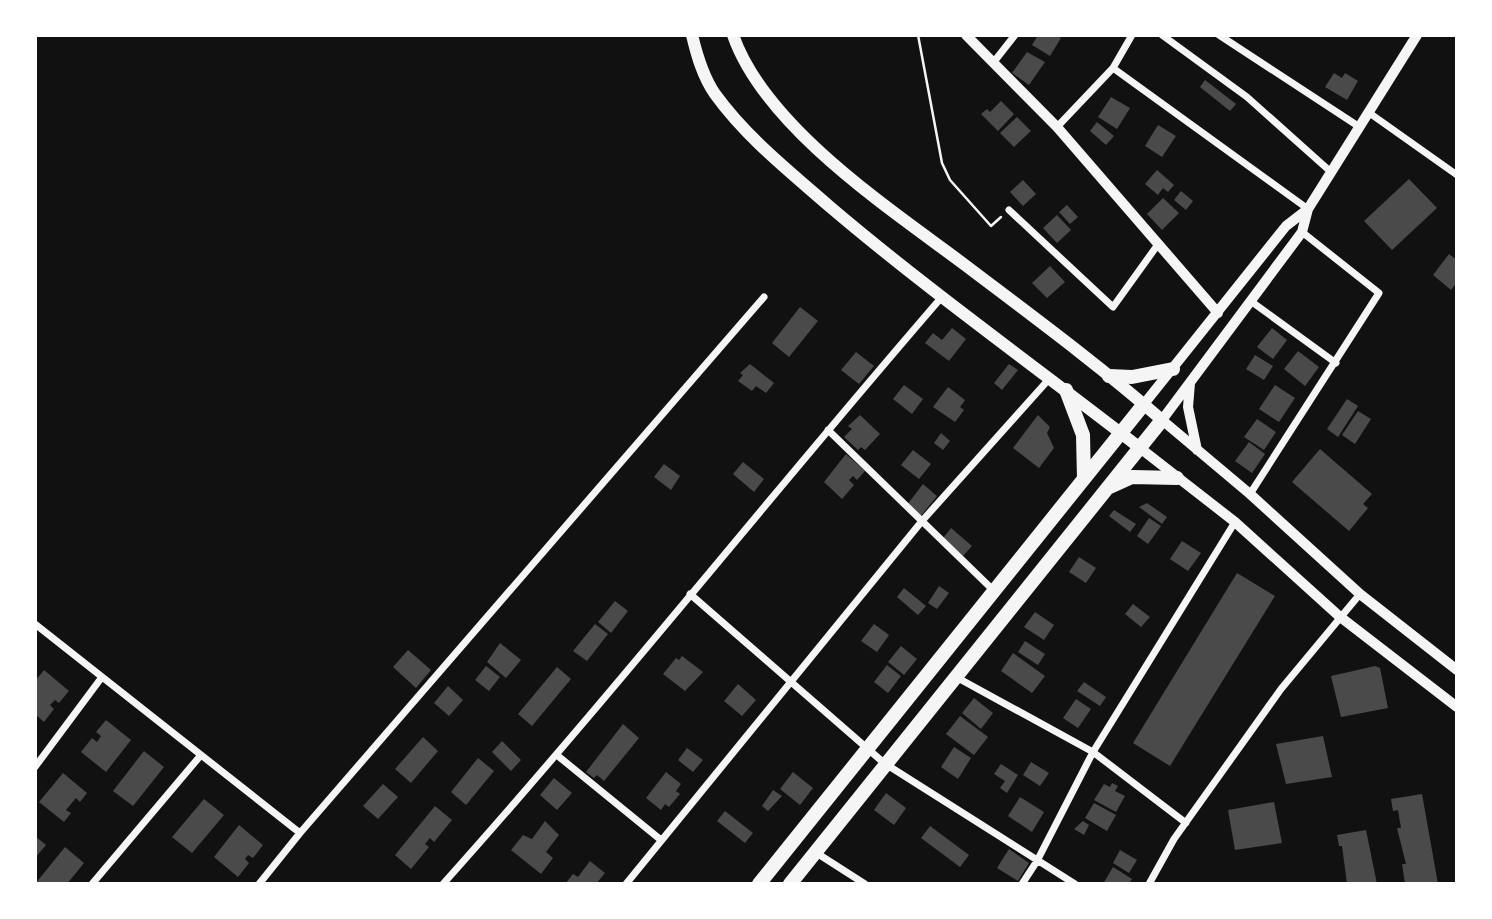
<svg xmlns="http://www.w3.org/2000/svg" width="1492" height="919" viewBox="0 0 1492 919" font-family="'Fira Sans Condensed',sans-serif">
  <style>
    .building { fill: #4a4a4a }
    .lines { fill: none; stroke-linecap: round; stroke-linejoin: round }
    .path { stroke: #f5f5f5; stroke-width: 2.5 }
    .minor { stroke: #f5f5f5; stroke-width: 7 }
    .tertiary { stroke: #f5f5f5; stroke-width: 10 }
    .secondary { stroke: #f5f5f5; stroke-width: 12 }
    .primary { stroke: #f5f5f5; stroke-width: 14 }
  </style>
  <rect width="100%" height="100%" fill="#111"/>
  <path class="building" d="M1038,35H1055L1061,38L1050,56L1032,45Z
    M1027,52L1045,62L1029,85L1012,73Z
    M1334,73L1342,78L1345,73L1358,81L1347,100L1325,87Z
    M1205,80L1236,104L1230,111L1200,87Z
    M1111,97L1130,108L1117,129L1098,117Z
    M1001,101L1014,114L998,131L981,114L987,109L990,112Z
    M1017,117L1031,131L1014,147L1000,133Z
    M1097,122L1114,136L1106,145L1090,131Z
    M1158,125L1176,136L1162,157L1145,146Z
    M1157,170L1174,185L1168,192L1163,188L1158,195L1145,184Z
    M1409,179L1437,208L1392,250L1364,221Z
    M1023,180L1036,194L1023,206L1010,192Z
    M1181,191L1193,201L1186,210L1174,200Z
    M1163,198L1179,213L1162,230L1147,214Z
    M1067,205L1078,217L1070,224L1059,212Z
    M1057,215L1071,230L1057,243L1043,228Z
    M1449,254L1457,260V282L1451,290L1433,275Z
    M1050,266L1065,282L1047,298L1032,283Z
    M800,307L818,321L789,357L772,343Z
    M952,328L966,339L949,361L925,343L933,333L942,340Z
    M1272,328L1287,340L1273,359L1257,347Z
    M1298,351L1319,367L1305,386L1284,369Z
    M856,352L874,366L859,384L841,370Z
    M1255,355L1273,366L1264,380L1246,369Z
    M750,364L774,383L766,393L756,386L752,391L738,381L743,375L740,373Z
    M1009,364L1018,370L1002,390L994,383Z
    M904,385L923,399L912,414L893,399Z
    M1275,385L1295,398L1279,422L1259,409Z
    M948,387L965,400L960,407L964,410L955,422L933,407Z
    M1347,399L1358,406L1338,437L1327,429Z
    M1358,411L1371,419L1355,444L1342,435Z
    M860,415L880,434L865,450L861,447L858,450L844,437L852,429L848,426Z
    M1038,415L1050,427L1047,433L1054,448L1039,468L1013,448Z
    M1257,419L1276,432L1264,450L1244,437Z
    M941,433L950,441L943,450L934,443Z
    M1249,442L1265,454L1252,473L1235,461Z
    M1320,449L1372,494L1363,504L1368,508L1349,531L1292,482Z
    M913,450L931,464L919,479L901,465Z
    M846,454L865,471L857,480L853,476L849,480L854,485L842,499L824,482Z
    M743,462L764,479L754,492L733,474Z
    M664,464L680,476L671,490L654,477Z
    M923,484L937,496L920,517L906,506Z
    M1147,503L1167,517L1162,524L1139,507Z
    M1114,510L1136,524L1130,532L1109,516Z
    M1149,518L1161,526L1148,544L1137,536Z
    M951,528L972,546L963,556L943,538Z
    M1182,541L1201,553L1188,571L1170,559Z
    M1079,557L1096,568L1086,583L1069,572Z
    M1237,573L1275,596L1170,766L1133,743Z
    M939,586L949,593L937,609L928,603Z
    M904,588L926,606L918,615L897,597Z
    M615,601L628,611L611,633L598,622Z
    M1133,604L1150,617L1141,627L1125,614Z
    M1035,612L1054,625L1044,640L1024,627Z
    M595,624L608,634L587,661L573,651Z
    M874,624L889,635L877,652L861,641Z
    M1025,641L1045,654L1038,665L1018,652Z
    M500,643L521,660L506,678L487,662Z
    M901,646L917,659L904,675L888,662Z
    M408,650L431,670L416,688L393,667Z
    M1013,653L1045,676L1032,693L1001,671Z
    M682,656L703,672L685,691L663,674L676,658L679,660Z
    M887,665L901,676L888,693L874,682Z
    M486,666L500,677L489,691L475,680Z
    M1375,666L1380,668L1388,708L1341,717L1331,676Z
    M557,667L571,679L532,726L518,714Z
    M44,670L69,691L59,703L55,700L50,705L54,709L44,722L35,714V681Z
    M1084,682L1106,697L1100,706L1077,691Z
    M738,684L756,700L742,716L724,701Z
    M448,686L463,700L449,716L434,703Z
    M974,698L993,713L981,729L962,713Z
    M1076,699L1091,709L1078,728L1063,718Z
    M960,716L988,737L974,755L946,734Z
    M106,720L131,740L106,772L81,752L92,738L97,742L101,736L96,732Z
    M623,724L639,738L604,781L597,775L594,778L586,772Z
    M1323,736L1332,777L1286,784L1276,744Z
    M423,737L438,751L411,783L395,769Z
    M502,741L521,760L511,771L492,752Z
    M954,747L971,758L958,779L941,767Z
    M687,748L703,760L693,772L678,760Z
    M144,751L164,767L133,806L113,791Z
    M478,758L494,771L466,805L451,792Z
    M1031,762L1049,773L1040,786L1023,775Z
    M1001,764L1018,775L1007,793L1000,788L1005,781L994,774Z
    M666,772L681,784L676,791L680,794L669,807L665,804L661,810L646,798Z
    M793,772L813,788L800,805L780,789Z
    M63,773L87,793L80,802L76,798L66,810L71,813L64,822L39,802Z
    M554,778L572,793L557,810L540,795Z
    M1112,783L1118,786L1115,791L1125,796L1116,812L1094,800L1104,784L1110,787Z
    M383,784L398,797L378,819L363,806Z
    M773,790L782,796L768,811L762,806Z
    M886,793L906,808L894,825L874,810Z
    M1422,794L1438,884H1405L1402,864H1406L1397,828H1401L1398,810L1393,811L1391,799Z
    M1020,797L1044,812L1032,832L1008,816Z
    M204,799L224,815L192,853L172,837Z
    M1274,802L1282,843L1235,850L1228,810Z
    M1094,803L1116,815L1107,831L1085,818Z
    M435,806L452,820L434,842L430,838L425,844L429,847L411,869L395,855Z
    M725,811L753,833L745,843L717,821Z
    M545,821L559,835L546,852L553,858L541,874L511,850L523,835L532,839Z
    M1083,821L1089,825L1084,835L1074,829Z
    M239,825L263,845L253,858L248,855L245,859L249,863L238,877L214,857Z
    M930,826L969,855L960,867L921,838Z
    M1366,830L1377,884H1347L1342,846H1339L1337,835Z
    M35,836L46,845L35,858Z
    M65,847L84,863L67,884H35Z
    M1009,849L1029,863L1018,881L997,868Z
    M1120,850L1137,860L1129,873L1113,863Z
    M590,861L605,873L596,884H565L573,874L578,877Z
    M1113,867L1132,879L1129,884H1103Z"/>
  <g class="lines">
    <path class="path" d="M918,35L942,163L950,180L991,226L1001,217"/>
    <path class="minor" d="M1162,35L1247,97L1331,172
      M1219,35L1358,126
      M993,63L1015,35
      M1113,68L1308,209
      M1368,112L1457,175
      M1057,127L1113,68L1132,35
      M1009,210L1113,307L1159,243
      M1252,302L1336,363
      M828,430L990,587
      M1250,494L1379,293L1302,232
      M690,594L884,763L1075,884
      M35,624L300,833L259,884
      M956,677L1093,752L1186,823
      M558,756L661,840
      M35,767L102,677
      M300,833L764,297
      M815,852L865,884
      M92,884L201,755
      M443,884C614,693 773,492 941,298
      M626,884L922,521L1050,378
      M1022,884L1037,861L1093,752L1235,522
      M1149,884L1174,839L1281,689L1360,594"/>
    <path class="tertiary" d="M966,35L1057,127L1218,313
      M1417,35L1308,209L1302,232L1162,420L1250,494L1360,594L1457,670
      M1190,383L1188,407L1197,450
      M1144,404L1286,226L1308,209
      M1140,448L1235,522L1339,616L1457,707"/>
    <path class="secondary" d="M692,35C697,56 703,77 715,94C746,137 789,171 829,206C929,291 1036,367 1140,448
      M733,35C765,127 889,208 965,265C1031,315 1099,365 1162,420"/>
    <path class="primary" d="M1109,376L1132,377L1173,369
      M1066,390L1083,435L1084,479
      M1110,487L1132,477L1177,478
      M759,884L1144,404
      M790,884L1162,420"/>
  </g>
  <rect width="1492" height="919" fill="none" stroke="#ffffff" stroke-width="74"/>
</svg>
